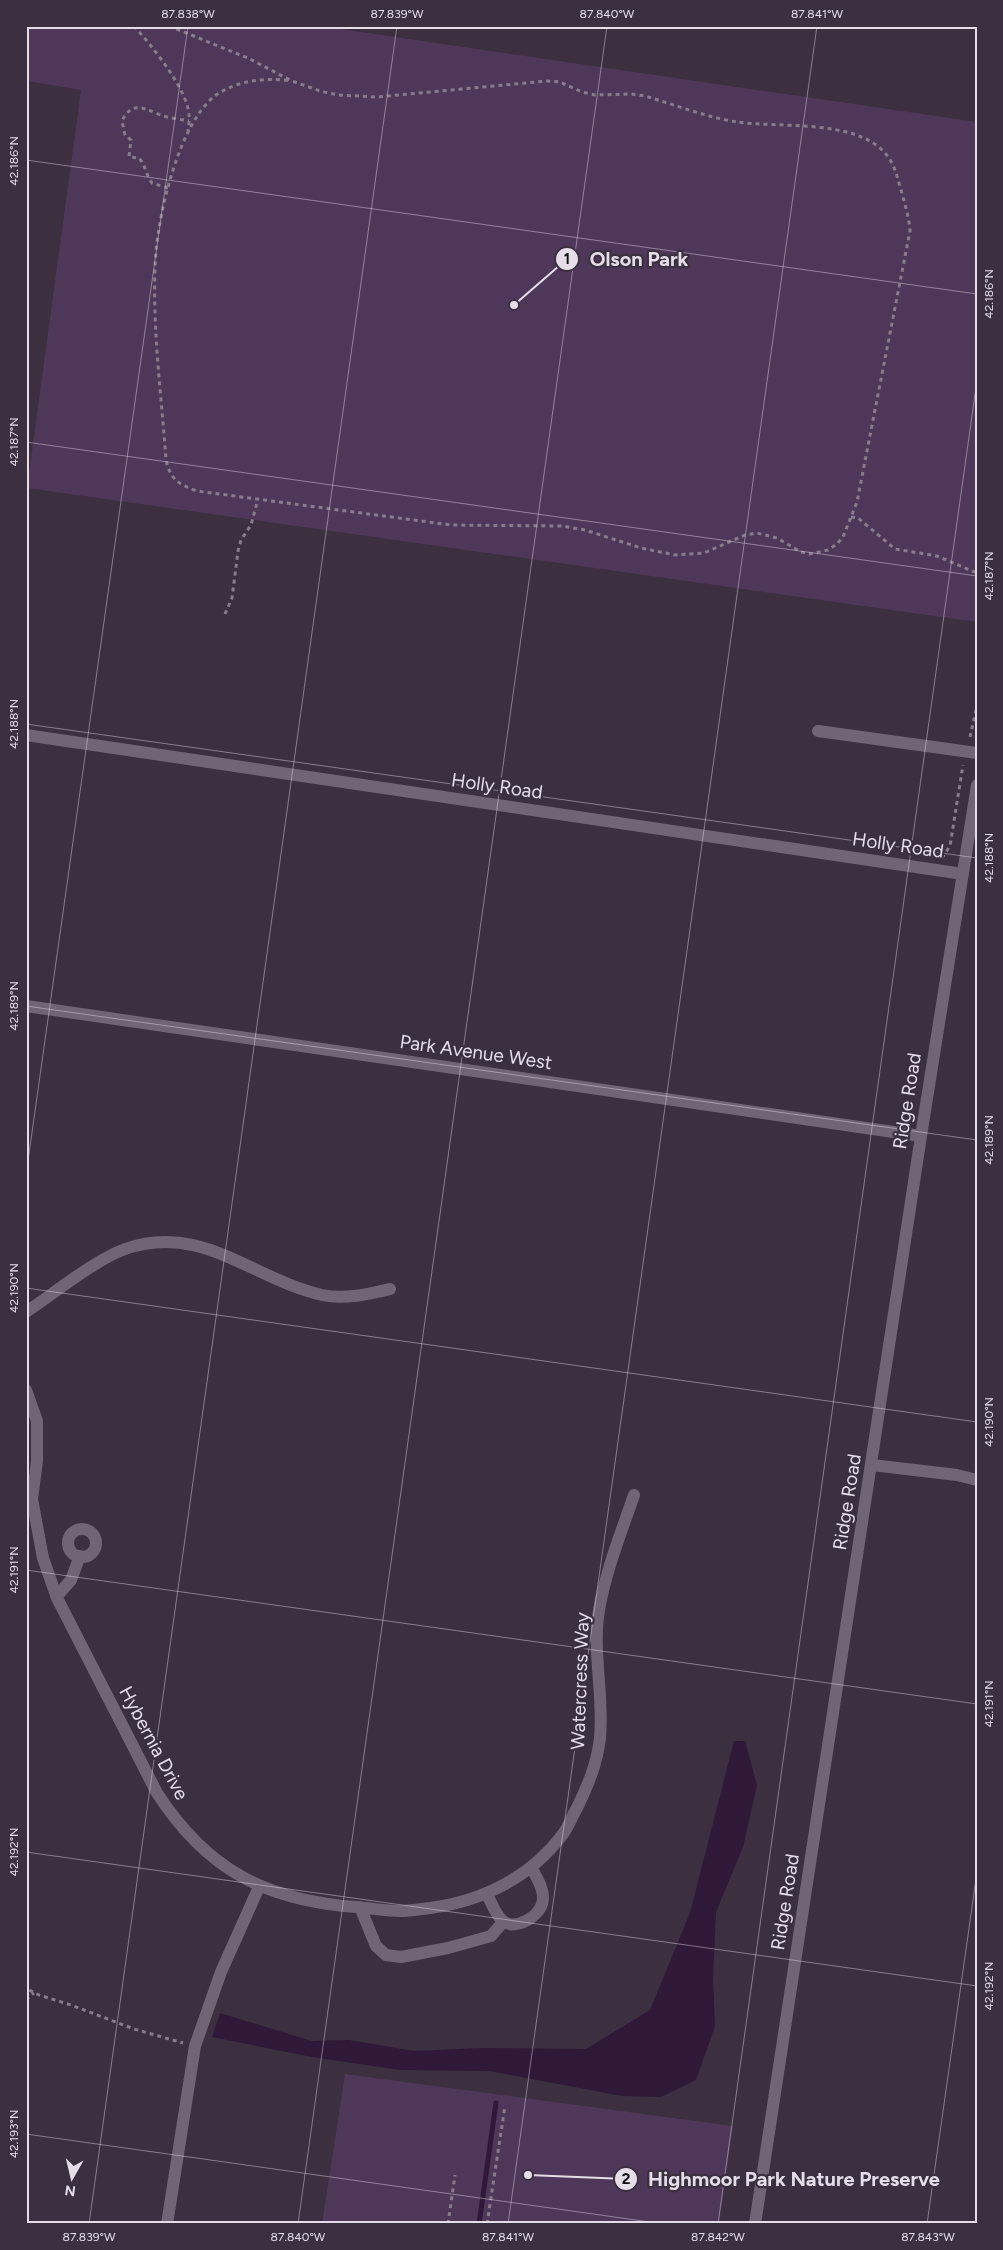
<svg xmlns="http://www.w3.org/2000/svg" width="1003" height="2250" viewBox="0 0 1003 2250" font-family="Figtree,sans-serif">
  <style>
    .green { fill: #4f3759 }
    .water { fill: #2f1838 }
    .lines { fill: none; stroke-linecap: round; stroke-linejoin: round }
    .stream { stroke: #2f1838; stroke-width: 5 }
    .path { stroke: #877c8b; stroke-width: 3; stroke-dasharray: 4 4; stroke-linecap: butt }
    .minor { stroke: #716575; stroke-width: 12 }
    .ticks { fill: none; stroke: #e6dde9; stroke-width: 1; stroke-opacity: 0.45 }
    .labels { text-anchor: middle; dominant-baseline: central; stroke-width: 4.5; stroke-linejoin: round; paint-order: stroke }
    .street-label { font-size: 19px; fill: #e6dde9; stroke: #3b2f40 }
    .leader { fill: none; stroke: #e6dde9; stroke-width: 2 }
    .callout-dot { fill: #e6dde9; stroke: #3b2f40; stroke-width: 2 }
    .mark-label { font-size: 15px; text-anchor: middle; font-weight: bold; fill: #111 }
    .callout-label { font-size: 20px; text-anchor: middle; font-weight: bold; fill: #e6dde9; stroke: #3b2f40; stroke-width: 4.5; stroke-linejoin: round; paint-order: stroke }
    .neatline { fill: none; stroke: #e6dde9; stroke-width: 2 }
    .ticks-label { font-size: 12px; text-anchor: middle; fill: #e6dde9 }
  </style>
  <rect width="100%" height="100%" fill="#3b2f40"/>
  <path class="green" d="M26,26H320L977,122V622L27,488L81,90L26,81Z
    M345,2074L733,2126L719,2224H322Z"/>
  <path class="water" d="M734,1741H745L757,1785L743,1847L716,1912L713,1978L715,2026L696,2080L661,2097L622,2096L489,2071L401,2070L312,2057L212,2037L220,2013L312,2041L349,2040L414,2051L480,2048L586,2049L650,2010L690,1913Z"/>
  <g class="lines">
    <path class="stream" d="M479,2224L496,2103"/>
    <path class="path" d="M134,26C152,46 181,82 188,108C190,116 189,124 188,131
      M169,26L248,58L292,81L320,91L338,95L377,97L547,81L560,82L582,92L595,95L631,94L645,96C675,105 706,117 737,122C778,128 854,119 884,152C894,162 897,176 901,190C905,204 909,217 910,231L857,502L843,537L837,544L828,550L810,554L801,552L777,538L757,533L745,535L704,553L675,555L641,548L585,530L562,526L451,525L197,491C179,485 169,478 166,459C161,391 151,318 156,251C160,208 180,122 216,95C238,80 267,77 292,81
      M168,188L152,183C146,175 145,164 139,158L129,157L131,140L125,135L122,121C131,102 142,107 158,114C167,118 179,119 189,121
      M851,517L858,518L895,549L937,556L977,573
      M225,614L232,598L238,551L241,540L251,525L258,499
      M970,737L977,706
      M942,858L950,846L963,765
      M26,1983L29,1990L39,1995L71,2005L134,2029L183,2043
      M26,2000L34,1993
      M448,2224L455,2175
      M487,2224L505,2106"/>
    <path class="minor" d="M818,731L977,753
      M26,735L963,874
      M26,1006L921,1136
      M26,1312C55,1293 93,1261 125,1249C201,1222 252,1279 322,1295C344,1300 369,1294 390,1289
      M26,1390L37,1421V1461L32,1499L43,1558L57,1598L157,1793C207,1870 265,1900 356,1907C371,1908 386,1911 401,1911C411,1911 420,1909 430,1908C483,1901 531,1877 563,1834C569,1826 572,1816 577,1808C588,1785 597,1764 600,1738C604,1695 592,1652 599,1610C606,1570 621,1533 634,1495
      M872,1465L957,1475L977,1480
      M68 1543a14 14 0 1 1 28 0a14 14 0 1 1-28 0Z
      M57,1596L71,1580L80,1556
      M487,1894C491,1902 496,1916 503,1921C515,1931 538,1917 542,1904C546,1892 537,1878 531,1867
      M360,1907L376,1946L386,1955L401,1957L448,1948L491,1936L503,1922
      M167,2224L195,2046L221,1972L259,1887
      M755,2224L921,1136L977,785"/>
  </g>
  <path class="ticks" d="M26,160L977,294M26,442L977,576M26,724L977,858M26,1006L977,1140M26,1175L188,26M26,1288L977,1422M26,1570L977,1704M26,1852L977,1986M26,2134L664,2224M89,2224L397,26M298,2224L607,26M508,2224L817,26M718,2224L977,380M927,2224L977,1872"/>
  <g class="labels">
    <g class="street-label">
      <text transform="translate(497 786) rotate(8)">Holly Road</text>
      <text transform="translate(898 845) rotate(8)">Holly Road</text>
      <text transform="translate(476 1052) rotate(8)">Park Avenue West</text>
      <text transform="translate(907 1101) rotate(-81)">Ridge Road</text>
      <text transform="translate(847 1502) rotate(-81)">Ridge Road</text>
      <text transform="translate(580 1681) rotate(-88)">Watercress Way</text>
      <text transform="translate(154 1743) rotate(62)">Hybernia Drive</text>
      <text transform="translate(785 1902) rotate(-81)">Ridge Road</text>
    </g>
  </g>
  <path class="leader" d="M514 305L567 259M528 2175L626 2179"/>
  <g class="callout-dot">
    <circle cx="514" cy="305" r="5"/>
    <circle cx="528" cy="2175" r="5"/>
    <circle cx="567" cy="259" r="12"/>
    <circle cx="626" cy="2179" r="12"/>
  </g>
  <g class="mark-label">
    <text x="567" y="264">1</text>
    <text x="626" y="2184">2</text>
  </g>
  <g class="callout-label">
    <text x="639" y="266">Olson Park</text>
    <text x="794" y="2186">Highmoor Park Nature Preserve</text>
  </g>
  <rect width="1003" height="2250" fill="none" stroke="#3b2f40" stroke-width="55"/>
  <g transform="translate(72 2178) rotate(188)" stroke="#3b2f40" stroke-width="4" paint-order="stroke">
  <path d="M0-4L9 19L0 12L-9 19Z" fill="#e6dde9"/>
  <text y="-8" font-size="14" font-weight="bold" text-anchor="middle" fill="#e6dde9">N</text>
  </g>
  <rect x="28" y="28" width="948" height="2194" class="neatline"/>
  <g class="ticks-label">
    <text x="188" y="18">87.838°W</text>
    <text x="397" y="18">87.839°W</text>
    <text x="607" y="18">87.840°W</text>
    <text x="817" y="18">87.841°W</text>
    <text transform="translate(14 161) rotate(-90)" y="4">42.186°N</text>
    <text transform="translate(989 294) rotate(-90)" y="4">42.186°N</text>
    <text transform="translate(14 442) rotate(-90)" y="4">42.187°N</text>
    <text transform="translate(989 576) rotate(-90)" y="4">42.187°N</text>
    <text transform="translate(14 724) rotate(-90)" y="4">42.188°N</text>
    <text transform="translate(989 858) rotate(-90)" y="4">42.188°N</text>
    <text transform="translate(14 1006) rotate(-90)" y="4">42.189°N</text>
    <text transform="translate(989 1140) rotate(-90)" y="4">42.189°N</text>
    <text transform="translate(14 1288) rotate(-90)" y="4">42.190°N</text>
    <text transform="translate(989 1422) rotate(-90)" y="4">42.190°N</text>
    <text transform="translate(14 1570) rotate(-90)" y="4">42.191°N</text>
    <text transform="translate(989 1704) rotate(-90)" y="4">42.191°N</text>
    <text transform="translate(14 1852) rotate(-90)" y="4">42.192°N</text>
    <text transform="translate(989 1986) rotate(-90)" y="4">42.192°N</text>
    <text transform="translate(14 2134) rotate(-90)" y="4">42.193°N</text>
    <text x="89" y="2241">87.839°W</text>
    <text x="298" y="2241">87.840°W</text>
    <text x="508" y="2241">87.841°W</text>
    <text x="718" y="2241">87.842°W</text>
    <text x="928" y="2241">87.843°W</text>
  </g>
</svg>
